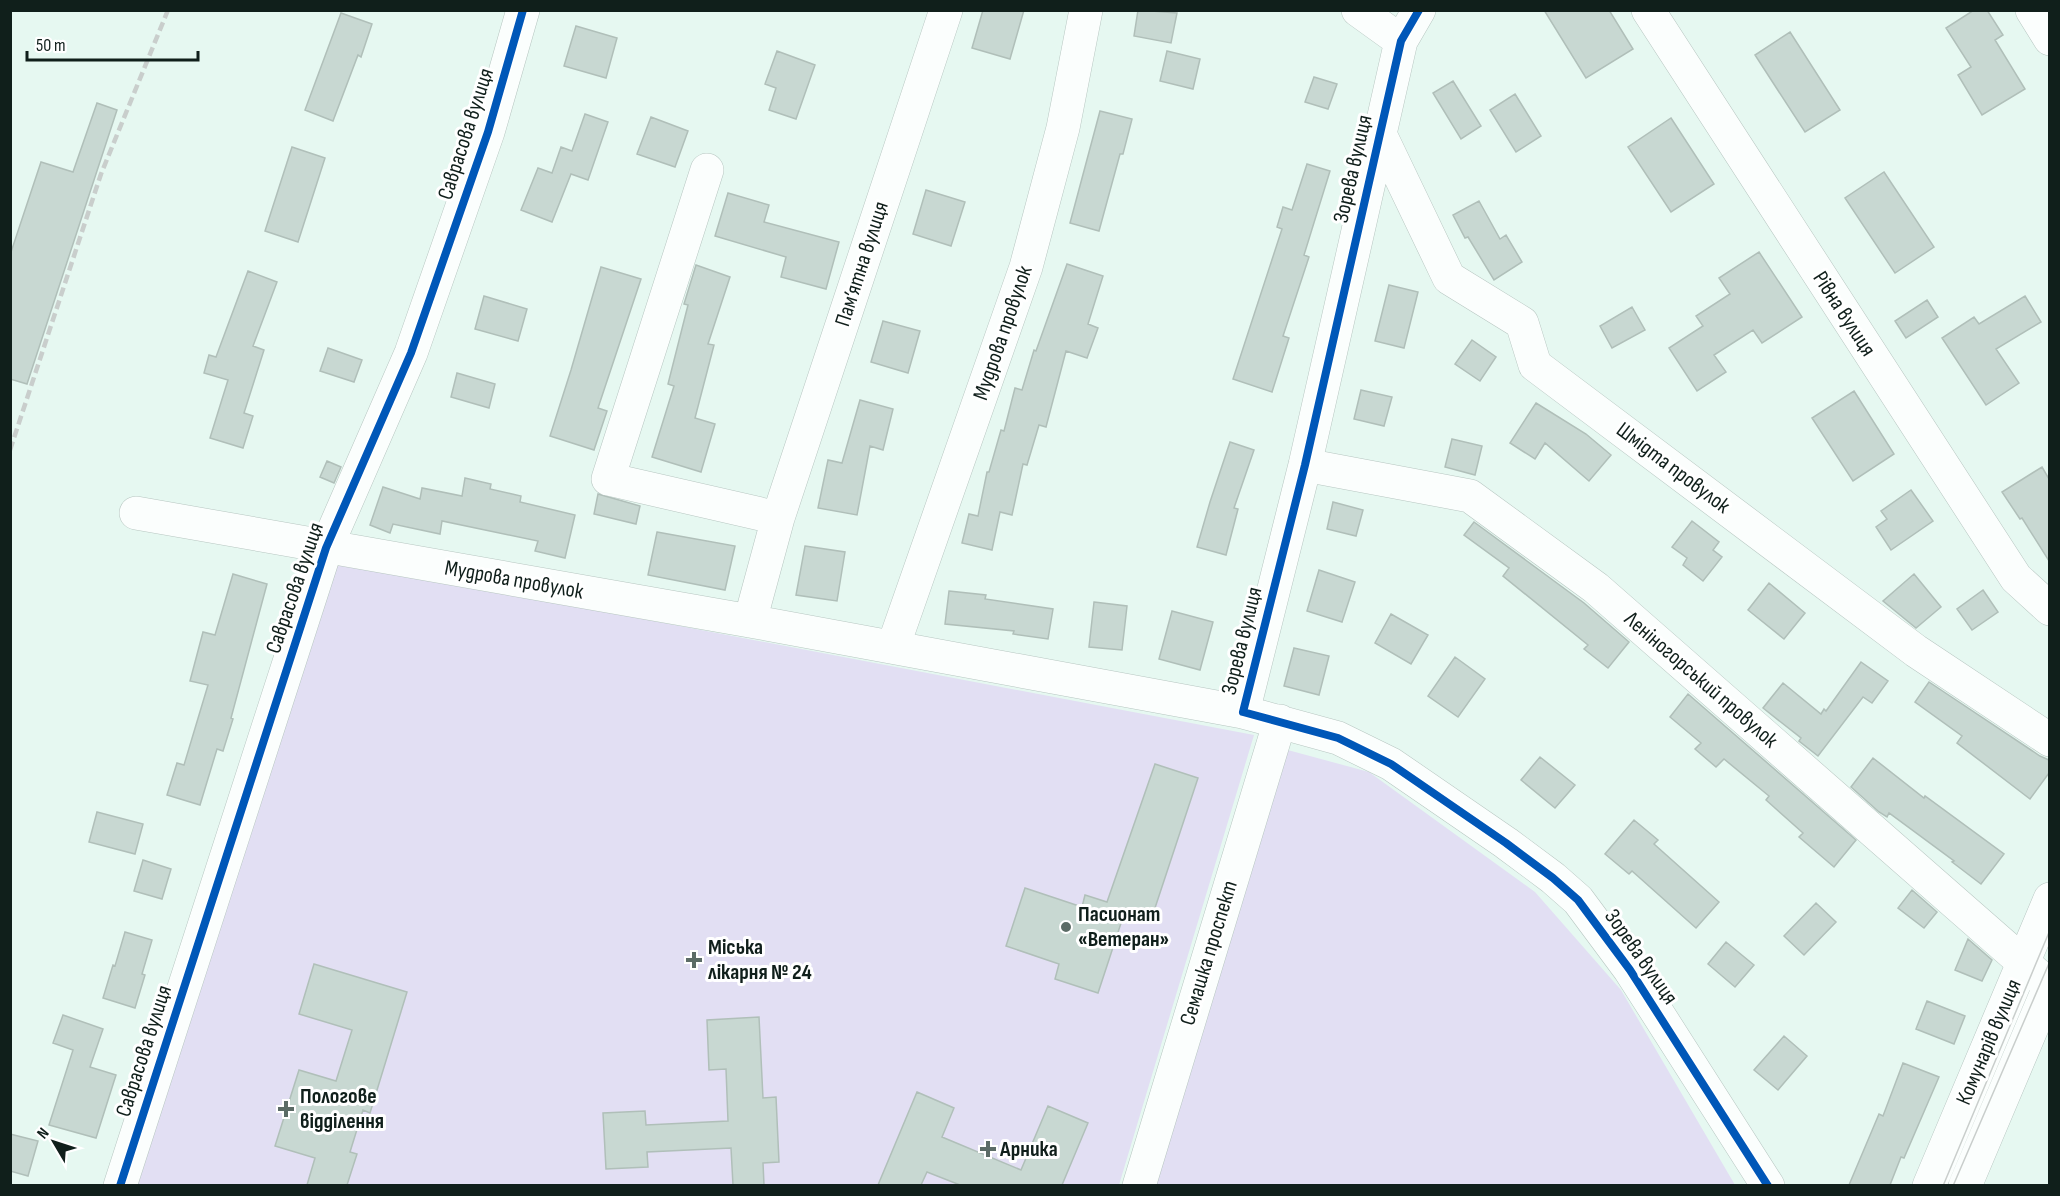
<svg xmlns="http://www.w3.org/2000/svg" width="2060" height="1196" viewBox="0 0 2060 1196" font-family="'Sofia Sans Condensed',sans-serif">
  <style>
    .green { fill: #e2dff3 }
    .building { fill: #c8d8d2; stroke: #b0bfb9; stroke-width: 1.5 }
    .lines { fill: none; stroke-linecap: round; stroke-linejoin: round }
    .minor-casing { stroke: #b7c6c1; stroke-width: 34 }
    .minor { stroke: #fbfefd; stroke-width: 33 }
    .tram { stroke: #c9cecc; stroke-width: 1.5 }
    .rail { stroke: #c9cecc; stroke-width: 4.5; stroke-dasharray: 9 4.5; stroke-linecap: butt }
    .cycleway-casing { stroke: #fff; stroke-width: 11 }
    .cycleway { stroke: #0057b8; stroke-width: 8 }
    .poi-dot { fill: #5b6b66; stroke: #fff; stroke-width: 2 }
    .labels { text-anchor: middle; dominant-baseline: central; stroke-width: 6; stroke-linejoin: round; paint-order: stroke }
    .street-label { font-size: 22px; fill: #101f1b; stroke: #fff }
    .poi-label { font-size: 22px; font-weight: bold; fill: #101f1b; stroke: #fff; text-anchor: start }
  </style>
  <rect width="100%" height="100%" fill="#e6f8f1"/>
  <path class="green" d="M333,560L1254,735L1119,1185L129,1186Z
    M1284,749L1369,772L1535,892L1621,990L1735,1185L1151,1186Z"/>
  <path class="building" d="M983,10H1024L1010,59L972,48Z
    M1138,10L1177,13L1171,43L1134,36Z
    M1544,10H1609L1633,49L1586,78Z
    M1974,10H1987L2003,35L1995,40L2025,89L1982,115L1958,75L1971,67L1946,28Z
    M341,13L372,24L361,57L358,55L333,121L305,110Z
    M576,26L617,38L606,78L564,66Z
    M1790,32L1840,110L1805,132L1755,55Z
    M777,51L815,65L796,119L769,110L776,88L765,84Z
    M1167,51L1200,59L1193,89L1160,81Z
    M1314,77L1337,84L1328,109L1305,102Z
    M1453,81L1481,126L1461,139L1433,93Z
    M1515,94L1541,136L1516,152L1490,110Z
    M97,103L117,110L27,384L10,379V255L41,162L73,172Z
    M1100,111L1132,119L1123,154H1120L1099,231L1070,223Z
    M585,114L608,122L588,180L571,174L552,222L521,210L538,168L552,173L561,147L572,151Z
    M651,117L688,131L675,167L637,154Z
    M1671,118L1714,184L1671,212L1628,147Z
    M292,147L325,158L298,242L265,231Z
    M1307,164L1330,171L1304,255L1309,257L1283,336L1289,338L1272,392L1233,379L1282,229L1277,227L1283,207L1292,210Z
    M1884,172L1934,247L1895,273L1845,198Z
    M926,190L965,202L951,246L913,234Z
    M728,193L769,205L764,222L839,242L826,289L781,277L786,257L715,236Z
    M1479,201L1500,239L1506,235L1522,262L1494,280L1468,237L1465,238L1453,215Z
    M1759,252L1802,317L1762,343L1753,330L1714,355L1726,372L1697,391L1669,348L1703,326L1696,316L1730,294L1719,278Z
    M1067,264L1103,276L1088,324L1098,328L1087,358L1066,351L1046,427L1039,425L1027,465L1023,464L1012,515L1000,512L992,550L962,543L969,514L978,516L987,472H989L1001,430L1004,431L1015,388L1022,390L1034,350L1036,351Z
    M696,265L730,277L708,344L714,345L695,418L715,424L701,472L652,457L674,386L668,384L688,305L684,304Z
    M601,267L641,279L598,408L607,411L594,450L550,436L571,370Z
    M248,271L277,282L253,346L264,350L244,413L253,416L243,448L210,438L228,380L204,373L209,355L216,357Z
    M1389,285L1418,292L1404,348L1375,341Z
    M484,296L527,309L518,341L475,329Z
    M2025,296L2041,322L1996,349L2019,383L1986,405L1942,338L1974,317L1979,324Z
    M1927,300L1938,317L1906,338L1895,321Z
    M1632,307L1645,330L1612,348L1600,326Z
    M883,321L920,331L908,373L871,362Z
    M1472,340L1496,357L1480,381L1455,364Z
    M328,348L362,360L354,382L320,371Z
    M457,373L495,384L489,408L451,397Z
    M1361,390L1392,397L1384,426L1354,419Z
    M1854,391L1894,454L1853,481L1812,418Z
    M860,400L893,409L883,450L870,446L857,515L818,508L828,460L842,463Z
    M1536,403L1586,434L1611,455L1589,481L1545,443L1535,459L1510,443Z
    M1452,439L1482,446L1475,475L1445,467Z
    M1230,442L1254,450L1234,508L1238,509L1226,555L1197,547L1210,502Z
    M327,461L341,467L334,483L320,477Z
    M2042,467L2049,479V561L2022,518L2020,519L2002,492Z
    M465,478L491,484L490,489L521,496L520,502L575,515L565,558L535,551L538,541L442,521L440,534L393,524L390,533L370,525L383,487L420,499L422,488L462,496Z
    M1911,490L1933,521L1891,550L1876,527L1887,519L1881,511Z
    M598,494L640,506L636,524L594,514Z
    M1333,502L1363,510L1356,536L1327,529Z
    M1692,521L1719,542L1713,550L1722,557L1703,581L1683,565L1687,558L1672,547Z
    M1474,522L1584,603L1629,642L1608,668L1584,649L1588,645L1503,576L1509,568L1464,535Z
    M657,532L735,546L725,590L648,575Z
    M805,546L845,552L837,601L796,595Z
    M1319,570L1355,582L1342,622L1307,611Z
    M233,574L267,584L231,718L233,719L223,751L217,749L200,805L167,795L177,763L184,765L208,685L190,681L203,632L215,635Z
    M1914,574L1941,607L1916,628L1883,601Z
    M1769,583L1805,613L1784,639L1748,610Z
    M1983,590L1998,612L1972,630L1957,609Z
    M949,591L986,595L985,599L1053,609L1048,639L1013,634L1014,631L945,624Z
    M1094,602L1127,606L1122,650L1089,647Z
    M1172,611L1213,622L1200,670L1159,659Z
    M1391,614L1428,635L1411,664L1375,643Z
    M1294,648L1329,656L1319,695L1284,686Z
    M1455,657L1485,679L1458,717L1428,696Z
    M1861,662L1888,681L1872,703L1863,697L1818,756L1799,741L1801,738L1763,708L1783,683L1821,714L1824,709L1826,711Z
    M1929,682L2040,756L2049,760V773L2030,799L1957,743L1962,736L1915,702Z
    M1688,694L1856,840L1834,867L1799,837L1803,833L1766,800L1769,796L1724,759L1716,767L1695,749L1701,743L1670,717Z
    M1540,757L1575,785L1555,808L1521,780Z
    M1873,758L1924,798L1925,796L2004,854L1981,884L1952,862L1954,861L1889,813L1887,817L1879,812L1851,787Z
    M1155,764L1198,778L1152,917L1126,908L1098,993L1055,979L1059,964L1006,946L1025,888L1082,907L1085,895L1107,902Z
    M97,812L143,824L135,854L89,842Z
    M1634,820L1658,840L1654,844L1719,902L1696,928L1632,871L1629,874L1605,854Z
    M143,860L171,869L162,899L134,891Z
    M1912,890L1937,912L1924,928L1898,908Z
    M1816,903L1836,922L1804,955L1784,936Z
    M125,932L152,940L142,974L145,975L135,1008L103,998L113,965L115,966Z
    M1968,939L1992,960L1982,981L1955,970Z
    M1726,942L1754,965L1735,987L1708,964Z
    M314,964L407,992L370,1113L363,1110L350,1152L357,1154L347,1185H307L315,1158L275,1146L299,1070L336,1081L352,1030L299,1014Z
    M1927,1001L1965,1016L1954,1044L1916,1029Z
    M63,1015L103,1029L90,1067L116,1075L96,1138L49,1125L73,1050L53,1043Z
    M759,1017L763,1098L776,1097L779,1162L763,1163L764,1185H733L731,1148L647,1152L648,1167L606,1169L603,1113L645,1111L646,1125L728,1121L726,1069L709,1070L707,1020Z
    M1784,1036L1807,1056L1778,1090L1754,1070Z
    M1903,1063L1939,1077L1904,1158L1901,1157L1890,1185H1849L1879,1114L1883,1116Z
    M917,1092L954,1108L942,1137L1021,1170L1048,1106L1088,1123L1062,1185H960L927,1172L921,1185H878Z
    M10,1134L38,1141L28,1176L10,1171Z"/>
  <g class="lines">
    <defs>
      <path id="minor" d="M1358,10L1401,41
        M1419,10L1401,41L1305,465L1243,712L1338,738L1391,764L1506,843L1553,878L1578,900L1630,970L1768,1186
        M1648,10L2016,578L2050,609
        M2032,10L2050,39
        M1379,132L1449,278L1522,323L1535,365L1916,651L2050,740
        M707,170L608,479L778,518
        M1305,465L1470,496L1596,588L2050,986
        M136,513L750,621L1243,712
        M750,621L778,518L946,10
        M893,647L1026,267L1063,128L1086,10
        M120,1186L326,548L411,353L488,132L523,10
        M1139,1186L1280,721
        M1929,1186L2050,899
        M1965,1186L2050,985"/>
    </defs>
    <use href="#minor" class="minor-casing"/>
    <use href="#minor" class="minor"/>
    <path class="tram" d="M1943,1186L2050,930
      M1953,1186L2050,961"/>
    <path class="rail" d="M10,450L101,174L168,10"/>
    <defs>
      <path id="cycleway" d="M1419,10L1401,41L1305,465L1243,712L1338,738L1391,764L1506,843L1553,878L1578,900L1630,970L1768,1186
        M120,1186L326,548L411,353L488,132L523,10"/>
    </defs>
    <use href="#cycleway" class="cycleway-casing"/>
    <use href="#cycleway" class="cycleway"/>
  </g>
  <g class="poi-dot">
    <circle cx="1066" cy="927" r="6"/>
    <path d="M691 951h6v6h6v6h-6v6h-6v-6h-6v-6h6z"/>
    <path d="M283 1100h6v6h6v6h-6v6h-6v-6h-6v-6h6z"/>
    <path d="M985 1140h6v6h6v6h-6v6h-6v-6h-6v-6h6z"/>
  </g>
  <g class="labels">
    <g class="street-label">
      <text transform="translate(466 134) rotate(-72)">Саврасова вулиця</text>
      <text transform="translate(1353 169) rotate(-77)">Зорева вулиця</text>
      <text transform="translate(862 264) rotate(-72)">Пам’ятна вулиця</text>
      <text transform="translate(1844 314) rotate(57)">Рівна вулиця</text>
      <text transform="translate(1003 333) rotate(-71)">Мудрова провулок</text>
      <text transform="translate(1673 468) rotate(37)">Шмідта провулок</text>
      <text transform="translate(514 580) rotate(10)">Мудрова провулок</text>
      <text transform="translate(295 588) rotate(-71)">Саврасова вулиця</text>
      <text transform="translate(1242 641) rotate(-76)">Зорева вулиця</text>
      <text transform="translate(1701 680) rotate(41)">Леніногорський провулок</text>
      <text transform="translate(1209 953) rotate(-73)">Семашка проспект</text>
      <text transform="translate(1641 957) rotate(55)">Зорева вулиця</text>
      <text transform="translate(1989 1042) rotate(-67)">Комунарів вулиця</text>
      <text transform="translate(144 1051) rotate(-72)">Саврасова вулиця</text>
    </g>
    <g class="poi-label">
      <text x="1078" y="914">Пасионат<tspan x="1078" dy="25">«Ветеран»</tspan></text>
      <text x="708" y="947">Міська<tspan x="708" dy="25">лікарня № 24</tspan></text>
      <text x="300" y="1096">Пологове<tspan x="300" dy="25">відділення</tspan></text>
      <text x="1000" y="1149">Арника</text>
    </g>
  </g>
  <rect width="2060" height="1196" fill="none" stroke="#101f1b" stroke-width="24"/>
  <g transform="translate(54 1142) rotate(309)" stroke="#ffffff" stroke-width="4.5" paint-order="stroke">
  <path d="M0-4.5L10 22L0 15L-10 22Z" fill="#101f1b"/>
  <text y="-9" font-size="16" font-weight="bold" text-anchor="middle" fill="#101f1b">N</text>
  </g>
  <path d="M27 51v9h171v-9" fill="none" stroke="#101f1b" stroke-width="3"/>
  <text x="36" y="51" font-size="18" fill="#101f1b" stroke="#ffffff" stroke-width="4.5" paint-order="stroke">50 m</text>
</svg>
